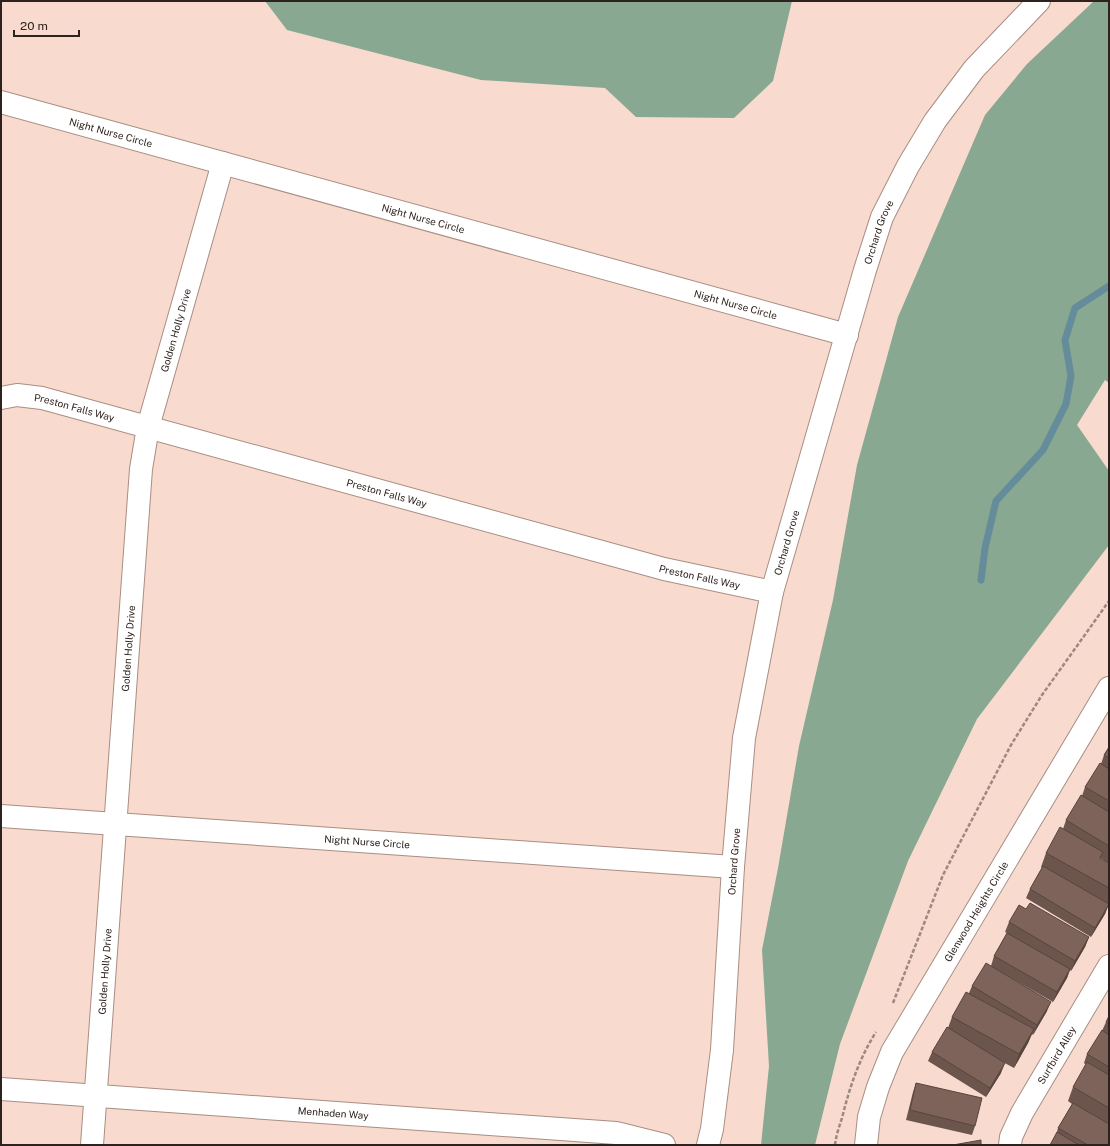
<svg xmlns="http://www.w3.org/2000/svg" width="1110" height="1146" viewBox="0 0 1110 1146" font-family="'Public Sans',sans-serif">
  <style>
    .forest { fill: #89a891 }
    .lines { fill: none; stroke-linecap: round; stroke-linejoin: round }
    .stream { stroke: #658c9a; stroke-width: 7 }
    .minor-casing { stroke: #a98e83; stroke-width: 24 }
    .path { stroke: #9e8880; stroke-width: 2.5; stroke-dasharray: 4 2; stroke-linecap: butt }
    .minor { stroke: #fff; stroke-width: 22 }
    .wall { fill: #6c554d }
    .shaded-wall { fill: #58453e }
    .building { fill: #7d6359; stroke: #58453e }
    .labels { text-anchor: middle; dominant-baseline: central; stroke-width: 4; stroke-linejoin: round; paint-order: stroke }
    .street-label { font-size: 10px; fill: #2d221e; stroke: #f8dace }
  </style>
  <rect width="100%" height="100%" fill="#f8dace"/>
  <path class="forest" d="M265,1H792L773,81L734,118L636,117L605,88L481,80L287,30Z
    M1094,1H1109V383L1105,380L1077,425L1109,471V545L977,719L908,861L840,1044L815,1145H761L769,1066L762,950L778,868L799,746L833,600L857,465L898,317L985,115L1027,64Z"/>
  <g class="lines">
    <path class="stream" d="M981,580L985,548L996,501L1043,450L1066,404L1071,376L1065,340L1075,308L1109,286"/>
    <defs>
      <g id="minor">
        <path id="s1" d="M1,102L847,335"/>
        <path id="s2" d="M1,398L17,395L42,398L664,569L772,592"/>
        <path id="s3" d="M1,816L733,867"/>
        <path id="s4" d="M1,1089L616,1133L664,1145"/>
        <path id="s5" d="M92,1145L141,469L148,427L223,163"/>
        <path id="s6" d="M708,1145L712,1129L722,1050L733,867L744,738L772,592L865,270L882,217L908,166L935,121L974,69L1039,1"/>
        <path id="s7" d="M866,1145L869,1117L878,1087L892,1052L1109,688"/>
        <path id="s8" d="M1010,1145L1011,1137L1022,1113L1109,966"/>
      </g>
    </defs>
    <use href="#minor" class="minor-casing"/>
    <path class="path" d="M893,1003L943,875L1011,745L1042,695L1109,601
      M835,1145C836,1136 839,1127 842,1118C850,1086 859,1059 876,1032"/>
    <use href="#minor" class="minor"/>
  </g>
  <path class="wall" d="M1109,747V863L1101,858V859L1109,863V905H1108L1105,914L1091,937L1026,898L1030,889L1042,868L1041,867L1046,853L1063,829L1066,820L1082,796L1085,787L1101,764L1104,755Z
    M1026,909L1089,937L1085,947L1071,971L1070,970L1067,978L1053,1002L997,970L1047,1011L1033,1035L1032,1034L1028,1043L1014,1068L1001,1061V1073L986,1097L928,1061L932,1052L948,1028L952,1017L969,993L972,986L991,966L994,956L1007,933L1005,932L1009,922Z
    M1109,1016V1145H1050L1056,1135L1058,1128L1072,1104L1068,1101L1073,1087L1086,1065L1084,1063L1087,1054L1102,1031L1106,1022Z
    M916,1083L975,1126L972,1135L906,1120L913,1092Z"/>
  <path class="shaded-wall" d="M1109,904L1105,914L1091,937L1095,928Z
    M1089,937L1085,947L1071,971L1075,961Z
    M1070,969L1067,978L1053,1002L1057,992Z
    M1051,1002L1047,1011L1033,1035L1037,1025Z
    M1034,1029L1028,1043L1014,1068L1019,1054Z
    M1005,1063L1001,1073L986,1097L990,1088Z"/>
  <path class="building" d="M1109,747V758L1104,755Z
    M1100,763L1109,769V801L1085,787Z
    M1081,795L1109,812V846L1066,820Z
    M1060,827L1103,852L1100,858L1109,863V888L1046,853Z
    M1043,866L1109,904L1095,928L1030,889Z
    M1030,903L1089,937L1075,961L1009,922L1019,905L1026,909Z
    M1007,933L1070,969L1057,992L994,956Z
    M986,963L1051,1002L1037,1025L972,986Z
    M966,992L1034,1029L1019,1054L952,1017Z
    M1109,1016V1024L1106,1022Z
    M947,1027L1005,1063L990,1088L932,1052Z
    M1102,1030L1109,1035V1067L1087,1054Z
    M1087,1062L1109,1075V1108L1073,1087Z
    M916,1083L982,1098L975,1126L910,1110Z
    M1073,1103L1109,1124V1145H1088L1058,1128Z
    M1057,1132L1079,1145H1050Z
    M981,1140V1145H953Z"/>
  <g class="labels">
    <g class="street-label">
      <text stroke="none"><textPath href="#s1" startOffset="114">Night Nurse Circle</textPath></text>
      <text stroke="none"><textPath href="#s1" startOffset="438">Night Nurse Circle</textPath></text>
      <text stroke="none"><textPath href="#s6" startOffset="933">Orchard Grove</textPath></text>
      <text stroke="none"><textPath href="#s1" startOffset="762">Night Nurse Circle</textPath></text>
      <text stroke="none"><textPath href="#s5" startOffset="821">Golden Holly Drive</textPath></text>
      <text stroke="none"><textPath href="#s2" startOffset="75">Preston Falls Way</textPath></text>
      <text stroke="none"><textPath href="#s2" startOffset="399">Preston Falls Way</textPath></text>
      <text stroke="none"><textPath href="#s6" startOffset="609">Orchard Grove</textPath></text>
      <text stroke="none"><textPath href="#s2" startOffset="723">Preston Falls Way</textPath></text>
      <text stroke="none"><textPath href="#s5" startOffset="498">Golden Holly Drive</textPath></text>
      <text stroke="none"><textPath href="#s3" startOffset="367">Night Nurse Circle</textPath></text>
      <text stroke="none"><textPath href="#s6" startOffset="285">Orchard Grove</textPath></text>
      <text stroke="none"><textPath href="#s7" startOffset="261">Glenwood Heights Circle</textPath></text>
      <text stroke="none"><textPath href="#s5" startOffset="174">Golden Holly Drive</textPath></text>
      <text stroke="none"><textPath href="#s8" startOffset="102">Surfbird Alley</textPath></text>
      <text stroke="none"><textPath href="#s4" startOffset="333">Menhaden Way</textPath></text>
    </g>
  </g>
  <rect width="1110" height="1146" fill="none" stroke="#2d221e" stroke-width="4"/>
  <path d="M14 30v6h65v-6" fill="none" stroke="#2d221e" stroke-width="2"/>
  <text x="20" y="30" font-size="12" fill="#2d221e" stroke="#f8dace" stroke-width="3" paint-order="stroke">20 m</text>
</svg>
